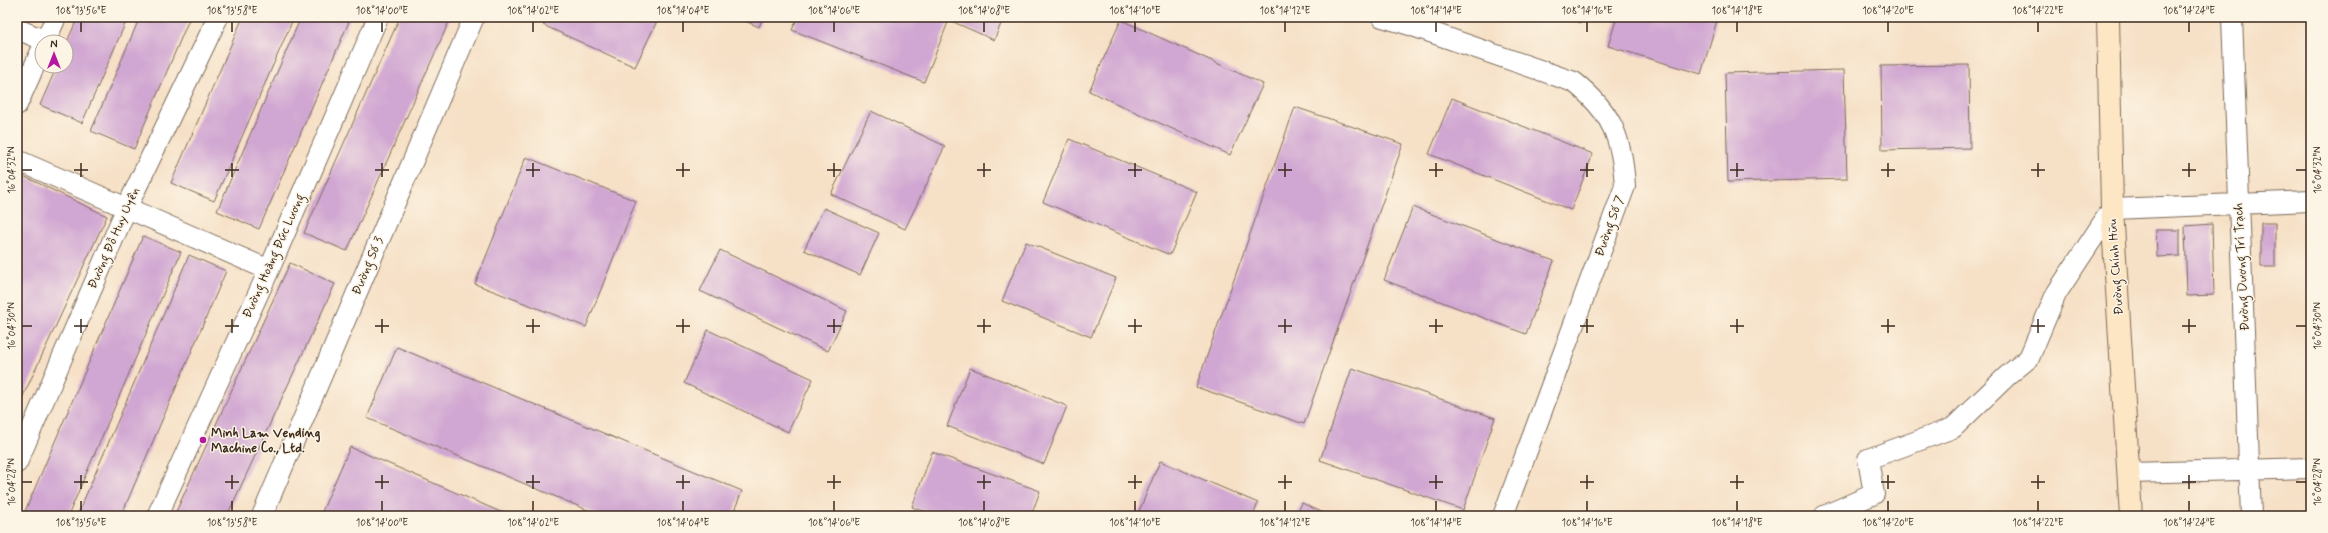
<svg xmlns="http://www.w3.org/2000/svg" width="2328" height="533" viewBox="0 0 2328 533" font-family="Mynerve,sans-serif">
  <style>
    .building { fill: #d0a6d2 }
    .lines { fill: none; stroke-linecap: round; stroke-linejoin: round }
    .street-casing { stroke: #7c6a59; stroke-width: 22 }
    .secondary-casing { stroke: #7c6a59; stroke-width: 24 }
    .street { stroke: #fff; stroke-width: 20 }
    .secondary { stroke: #fce6c4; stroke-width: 22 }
    .ticks { fill: none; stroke: #3b2a1e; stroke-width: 1.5 }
    .poi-dot { fill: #b5179e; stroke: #fcf5e5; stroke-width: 1.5 }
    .labels { text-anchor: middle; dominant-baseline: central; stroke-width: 3; stroke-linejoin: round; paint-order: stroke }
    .street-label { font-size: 13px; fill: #3b2a1e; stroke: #fcf5e5 }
    .poi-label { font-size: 13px; font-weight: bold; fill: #3b2a1e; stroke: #fcf5e5; text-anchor: start }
    .neatline { fill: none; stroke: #3b2a1e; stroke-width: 1.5 }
    .ticks-label { font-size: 10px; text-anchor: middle; fill: #3b2a1e }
  </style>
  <rect width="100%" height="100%" fill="#fcf5e5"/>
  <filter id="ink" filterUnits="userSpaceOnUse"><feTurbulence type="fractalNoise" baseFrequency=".025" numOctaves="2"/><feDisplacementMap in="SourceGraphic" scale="8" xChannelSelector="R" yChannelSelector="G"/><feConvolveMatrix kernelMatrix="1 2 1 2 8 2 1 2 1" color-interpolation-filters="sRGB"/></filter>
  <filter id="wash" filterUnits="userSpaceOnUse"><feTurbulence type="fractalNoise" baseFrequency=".012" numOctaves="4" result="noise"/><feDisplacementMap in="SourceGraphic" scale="16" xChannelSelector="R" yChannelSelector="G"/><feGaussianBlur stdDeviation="0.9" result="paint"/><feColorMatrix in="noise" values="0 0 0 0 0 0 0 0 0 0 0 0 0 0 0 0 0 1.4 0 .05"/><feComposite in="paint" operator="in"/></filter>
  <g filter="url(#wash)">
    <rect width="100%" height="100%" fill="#f6e0c6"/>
    <g id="blocks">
      <path class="building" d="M78,17H128L82,123L40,105L57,66H66V44Z
        M140,17H190L134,149L91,131Z
        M243,17H294L214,201L171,183Z
        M301,17H351L259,229L217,211Z
        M400,17H451L347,251L304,233Z
        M547,17H659L635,67L543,25Z
        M736,17H763L759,27Z
        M798,17H1004L994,40L949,20L924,82L792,30Z
        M1564,17H1583L1581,23Z
        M1617,17H1718L1701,74L1608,46Z
        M1121,20L1263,84L1230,155L1089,91Z
        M1969,65L1970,148L1882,150L1881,66Z
        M1844,70L1847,179L1728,182L1725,73Z
        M1452,98L1593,154L1571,210L1429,154Z
        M1295,107L1403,144L1304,424L1196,387Z
        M871,111L945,146L905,229L831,194Z
        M1069,139L1197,192L1170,255L1043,202Z
        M526,157L636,201L586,327L475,284Z
        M17,173L107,216L17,409Z
        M1413,207L1554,261L1526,334L1384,280Z
        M824,208L879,233L860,275L804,250Z
        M2261,223H2275V267H2261Z
        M2212,224L2214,295L2187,296L2185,226Z
        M2156,230H2180V256L2157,257Z
        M143,236L181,252L68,516H23Z
        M1026,242L1116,278L1091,337L1002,301Z
        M720,250L847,311L828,351L700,291Z
        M189,255L226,271L121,516H77Z
        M290,263L335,284L227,516H174Z
        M708,330L813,379L788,432L684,383Z
        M397,347L742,491L732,516H602L367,418Z
        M970,368L1067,406L1044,464L947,426Z
        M1352,368L1495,418L1463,510L1320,460Z
        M350,447L510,516H320Z
        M932,452L1040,491L1031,516H938L912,507Z
        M1160,461L1258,503L1253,516H1137Z
        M1302,503L1330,516H1296Z"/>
    </g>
  </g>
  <g filter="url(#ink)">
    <use href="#blocks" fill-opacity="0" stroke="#7c6a59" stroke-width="1"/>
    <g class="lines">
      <defs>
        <path id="street" d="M1382,17L1413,26L1574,82C1612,112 1622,138 1625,186L1503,516
          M2232,17L2251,516
          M17,29L46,41
          M45,42L56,17
          M17,105L42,49
          M17,160L269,270
          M17,463L127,207L218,17
          M2130,473L2311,468
          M157,516L269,270L378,17
          M262,516L474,17
          M1824,516L1874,494L1868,459L1953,428L2007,376L2029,358L2056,294L2112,209L2311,201"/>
        <path id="secondary" d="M2108,17L2112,209L2131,516"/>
      </defs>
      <use href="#street" class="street-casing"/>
      <use href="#secondary" class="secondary-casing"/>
      <use href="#street" class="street"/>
      <use href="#secondary" class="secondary"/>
    </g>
  </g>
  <path class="ticks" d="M81,22V32M232,22V32M382,22V32M533,22V32M683,22V32M834,22V32M984,22V32M1135,22V32M1285,22V32M1436,22V32M1587,22V32M1737,22V32M1888,22V32M2038,22V32M2189,22V32M81,163V177M232,163V177M382,163V177M533,163V177M683,163V177M834,163V177M984,163V177M1135,163V177M1285,163V177M1436,163V177M1587,163V177M1737,163V177M1888,163V177M2038,163V177M2189,163V177M22,170H32M74,170H88M225,170H239M375,170H389M526,170H540M676,170H690M827,170H841M977,170H991M1128,170H1142M1278,170H1292M1429,170H1443M1580,170H1594M1730,170H1744M1881,170H1895M2031,170H2045M2182,170H2196M2296,170H2306M81,319V333M232,319V333M382,319V333M533,319V333M683,319V333M834,319V333M984,319V333M1135,319V333M1285,319V333M1436,319V333M1587,319V333M1737,319V333M1888,319V333M2038,319V333M2189,319V333M22,326H32M74,326H88M225,326H239M375,326H389M526,326H540M676,326H690M827,326H841M977,326H991M1128,326H1142M1278,326H1292M1429,326H1443M1580,326H1594M1730,326H1744M1881,326H1895M2031,326H2045M2182,326H2196M2296,326H2306M81,475V489M232,475V489M382,475V489M533,475V489M683,475V489M834,475V489M984,475V489M1135,475V489M1285,475V489M1436,475V489M1587,475V489M1737,475V489M1888,475V489M2038,475V489M2189,475V489M22,482H32M74,482H88M225,482H239M375,482H389M526,482H540M676,482H690M827,482H841M977,482H991M1128,482H1142M1278,482H1292M1429,482H1443M1580,482H1594M1730,482H1744M1881,482H1895M2031,482H2045M2182,482H2196M2296,482H2306M81,501V511M232,501V511M382,501V511M533,501V511M683,501V511M834,501V511M984,501V511M1135,501V511M1285,501V511M1436,501V511M1587,501V511M1737,501V511M1888,501V511M2038,501V511M2189,501V511"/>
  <circle class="poi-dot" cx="203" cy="440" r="4"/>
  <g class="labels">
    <g class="street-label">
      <text transform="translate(1610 226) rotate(-70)">Đường Số 7</text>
      <text transform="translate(114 238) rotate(-66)">Đường Đỗ Huy Uyên</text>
      <text transform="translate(274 256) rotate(-66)">Đường Hoàng Đức Lương</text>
      <text transform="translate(368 266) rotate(-67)">Đường Số 3</text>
      <text transform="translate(2116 267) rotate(-94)">Đường Chính Hữu</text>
      <text transform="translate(2242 267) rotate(-93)">Đường Dương Trí Trạch</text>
    </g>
    <g class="poi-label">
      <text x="211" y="433">Minh Lam Vending<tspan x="211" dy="15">Machine Co., Ltd.</tspan></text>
    </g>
  </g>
  <rect width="2328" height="533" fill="none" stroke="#fcf5e5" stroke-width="44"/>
  <g transform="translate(54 54)"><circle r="19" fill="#fcf5e5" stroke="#afa495"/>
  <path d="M0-3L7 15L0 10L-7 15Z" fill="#b5179e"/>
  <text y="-6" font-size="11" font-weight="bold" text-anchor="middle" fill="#3b2a1e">N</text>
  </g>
  <rect x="22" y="22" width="2284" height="489" class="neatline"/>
  <g class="ticks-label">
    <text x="81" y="14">108°13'56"E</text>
    <text x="232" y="14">108°13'58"E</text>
    <text x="382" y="14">108°14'00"E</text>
    <text x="533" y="14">108°14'02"E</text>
    <text x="683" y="14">108°14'04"E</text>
    <text x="834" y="14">108°14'06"E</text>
    <text x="984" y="14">108°14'08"E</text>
    <text x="1135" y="14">108°14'10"E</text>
    <text x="1285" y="14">108°14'12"E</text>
    <text x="1436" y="14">108°14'14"E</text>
    <text x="1587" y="14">108°14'16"E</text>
    <text x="1737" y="14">108°14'18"E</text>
    <text x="1888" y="14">108°14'20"E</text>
    <text x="2038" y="14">108°14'22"E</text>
    <text x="2189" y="14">108°14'24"E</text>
    <text transform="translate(11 170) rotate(-90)" y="4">16°04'32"N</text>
    <text transform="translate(2317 170) rotate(-90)" y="4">16°04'32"N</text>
    <text transform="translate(11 326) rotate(-90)" y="4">16°04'30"N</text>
    <text transform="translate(2317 326) rotate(-90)" y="4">16°04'30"N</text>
    <text transform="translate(11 482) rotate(-90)" y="4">16°04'28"N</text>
    <text transform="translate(2317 482) rotate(-90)" y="4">16°04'28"N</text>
    <text x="81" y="526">108°13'56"E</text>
    <text x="232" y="526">108°13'58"E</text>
    <text x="382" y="526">108°14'00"E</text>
    <text x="533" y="526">108°14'02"E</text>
    <text x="683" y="526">108°14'04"E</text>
    <text x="834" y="526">108°14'06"E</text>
    <text x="984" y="526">108°14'08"E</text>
    <text x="1135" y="526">108°14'10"E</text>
    <text x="1285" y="526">108°14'12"E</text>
    <text x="1436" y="526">108°14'14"E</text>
    <text x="1587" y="526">108°14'16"E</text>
    <text x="1737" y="526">108°14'18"E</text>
    <text x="1888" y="526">108°14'20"E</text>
    <text x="2038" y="526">108°14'22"E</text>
    <text x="2189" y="526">108°14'24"E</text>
  </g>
</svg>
